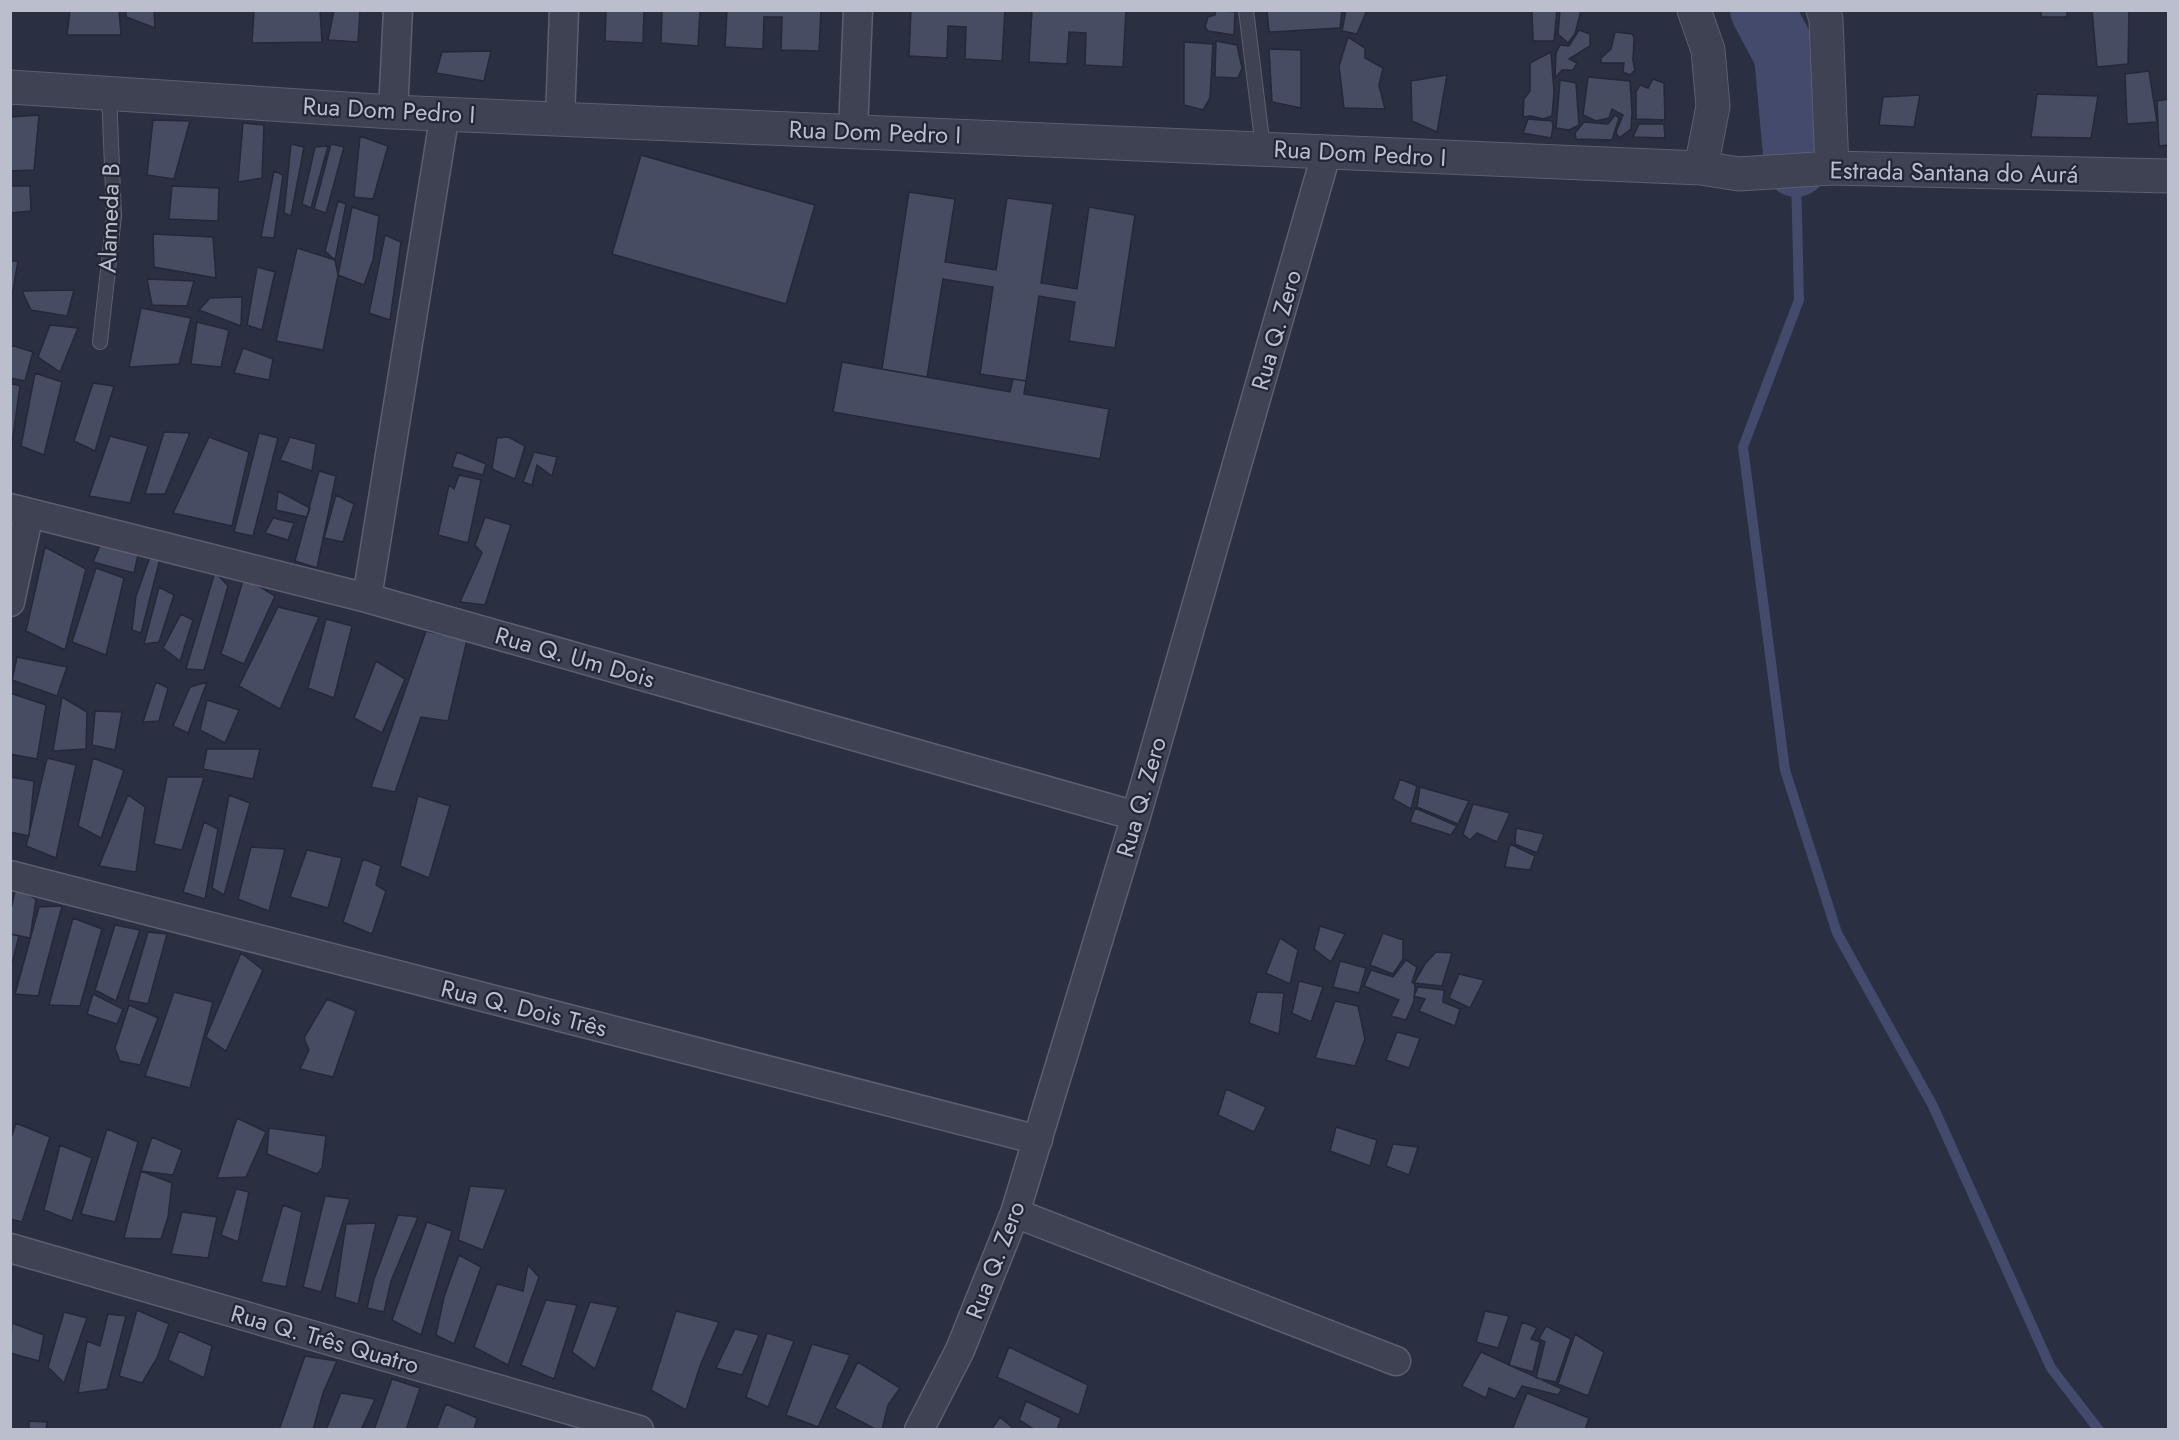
<svg xmlns="http://www.w3.org/2000/svg" width="2179" height="1440" viewBox="0 0 2179 1440" font-family="Jost,sans-serif">
  <style>
    .lines { fill: none; stroke-linecap: round; stroke-linejoin: round }
    .stream { stroke: #434a6b; stroke-width: 10 }
    .river { stroke: #434a6b; stroke-width: 64 }
    .building { fill: #464c62; stroke: #252839; stroke-width: 1.5 }
    .service-casing { stroke: #5c5f6f; stroke-width: 16 }
    .minor-casing { stroke: #5c5f6f; stroke-width: 31 }
    .tertiary-casing { stroke: #5c5f6f; stroke-width: 35 }
    .service { stroke: #3e4252; stroke-width: 14 }
    .minor { stroke: #3e4252; stroke-width: 28 }
    .tertiary { stroke: #3e4252; stroke-width: 33 }
    .labels { text-anchor: middle; dominant-baseline: central; stroke-width: 4.5; stroke-linejoin: round; paint-order: stroke }
    .street-label { font-size: 24px; fill: #bbbecc; stroke: #232637 }
  </style>
  <rect width="100%" height="100%" fill="#2a2f42"/>
  <g class="lines">
    <path class="stream" d="M1796,174L1799,300L1743,447L1785,770L1837,933L1933,1106L2051,1368L2099,1430"/>
    <path class="river" d="M1762,10L1786,55L1796,165"/>
  </g>
  <path class="building" d="M70,10H119L121,35H67Z
    M126,10H154L155,28L126,17Z
    M254,10H320L322,42L252,43Z
    M334,10H360L358,42L328,40Z
    M606,10H700L698,46L661,43L662,11H644L643,43L605,41Z
    M727,10H821L819,51L781,50L782,17H764L763,49L725,47Z
    M911,10H1005L1002,61L965,59L966,27L948,26L947,58L909,56Z
    M1032,10H1126L1123,67L1085,65L1086,33L1069,32L1067,64L1029,62Z
    M1216,10L1235,12L1234,35L1208,31L1205,27L1208,17L1215,15Z
    M1267,10H1342L1340,28L1269,32Z
    M1346,10H1367L1357,34L1342,31Z
    M1532,10H1557L1554,41H1533Z
    M1560,10H1581L1575,34L1568,43L1558,34Z
    M2041,10H2067V17H2041Z
    M2092,10H2129L2128,64L2097,67Z
    M1579,30L1590,34V46L1569,59L1577,63L1573,70H1562L1555,78L1556,53L1560,45L1569,46Z
    M1615,32L1632,34L1634,37L1633,61L1635,70L1630,75L1623,72L1624,63H1601V58L1611,49Z
    M1348,37L1365,48V58L1383,68L1379,85L1385,109L1344,108L1339,66Z
    M1216,41L1237,45L1242,68L1238,78L1215,77Z
    M1184,42L1213,44L1210,98L1203,110L1184,105Z
    M1269,49L1301,50V108L1272,102Z
    M491,51L484,81L436,73L442,52Z
    M1551,52L1554,92L1552,116L1543,119L1531,116L1523,117L1524,99L1530,91V63Z
    M2149,71L2157,122L2127,124L2125,74Z
    M1447,75L1437,132L1412,121L1411,81Z
    M1588,77L1630,81L1632,112L1631,129L1619,138L1616,132L1623,115L1612,109L1609,118L1596,121L1583,115Z
    M1653,79L1664,83L1665,120L1636,119V92L1640,85L1648,88Z
    M1560,80L1576,83L1579,125L1569,130L1556,128Z
    M2037,94L2098,96L2091,138L2031,137Z
    M1920,95L1914,127L1879,125L1883,97Z
    M2168,99V145L2159,146L2157,101Z
    M39,115L34,170L10,171V117Z
    M1615,115L1619,118L1612,140L1576,139L1575,133L1584,122L1608,124Z
    M1528,119L1552,121L1553,127L1551,138L1523,133Z
    M153,120L190,121L174,179L147,175Z
    M243,123L264,125L262,178L238,182Z
    M1639,124H1664L1665,138L1633,137Z
    M360,136L388,146L373,199L354,197Z
    M291,144L304,147L291,216L284,213Z
    M331,144L344,147L326,213L314,209Z
    M328,146L311,208L302,204L315,147Z
    M641,155L815,205L786,304L612,254Z
    M274,171L283,175L274,238L261,237Z
    M10,186H30L31,211L10,213Z
    M172,186L219,188L218,221L169,219Z
    M909,192L955,199L945,262L996,270L1007,198L1053,204L1041,283L1077,289L1089,207L1135,215L1115,348L1069,341L1075,302L1039,296L1026,381L980,374L993,287L943,279L927,377L882,369Z
    M338,201L346,204L335,260L325,251Z
    M352,207L379,216L373,260L364,285L338,275Z
    M153,234L213,237L216,278L154,267Z
    M385,235L401,242L390,320L369,313Z
    M297,248L335,260L338,275L323,350L276,341Z
    M10,261H18L11,302H10Z
    M257,267L275,272L262,330L247,325Z
    M147,279L194,281L187,306L152,305Z
    M74,290L67,316L31,310L22,291Z
    M242,297L241,326L199,310L210,298Z
    M141,308L191,318L179,364L129,367Z
    M197,322L229,330L221,367L191,364Z
    M50,325L78,328L60,372L38,357Z
    M11,345L33,352L25,381L10,378Z
    M243,348L273,359L269,380L234,373Z
    M842,362L1010,392L1013,379L1026,381L1024,394L1109,409L1100,459L833,412Z
    M35,373L62,382L44,455L21,446Z
    M10,383L20,386L10,457Z
    M93,383L114,386L95,451L74,441Z
    M164,432L190,433L165,494H145Z
    M259,433L278,438L253,536L234,532Z
    M110,436L148,446L130,503L89,496Z
    M209,437L249,452L232,526L173,513Z
    M290,437L316,444L312,471L280,460Z
    M508,437L525,446L515,479L492,469L497,438Z
    M457,452L486,464L483,475L452,467Z
    M534,452L557,457L552,476L537,465L532,485L523,482Z
    M319,471L336,476L317,568L295,561Z
    M459,475L481,480L468,543L438,535L449,485L454,489Z
    M278,491L310,508L307,517L276,510Z
    M336,495L354,504L343,542L324,538Z
    M485,517L511,525L485,605L460,602L482,553L475,545Z
    M273,518L294,523L288,540L265,533Z
    M102,541L139,550L134,573L93,562Z
    M45,547L86,569L65,650L26,631Z
    M150,557L160,559L141,633L132,630L136,596Z
    M96,568L124,578L106,655L72,642Z
    M215,572L228,586L204,670L186,669Z
    M244,577L275,596L244,664L221,654Z
    M159,587L174,595L159,642L144,644Z
    M278,607L319,617L280,709L239,686Z
    M181,614L193,620L180,661L163,648Z
    M326,619L352,626L334,698L308,688Z
    M426,631L467,640L448,721L421,717L395,792L371,787Z
    M17,657L67,667L57,696L12,680Z
    M376,661L405,679L382,733L354,718Z
    M156,682L168,688L159,721L143,722Z
    M207,682L188,733L173,726L190,687Z
    M10,693L46,705L37,759L10,754Z
    M62,697L87,712L86,749L53,751Z
    M207,700L239,710L225,743L200,730Z
    M95,711L122,712L115,750L92,745Z
    M207,749H260L253,779L203,769Z
    M47,758L76,765L56,858L26,846Z
    M93,758L124,770L101,838L78,826Z
    M10,777L34,781L29,836L10,832Z
    M167,777H204L182,850L154,844Z
    M1400,779L1417,786L1411,809L1393,799Z
    M1420,787L1469,801L1458,824L1417,807Z
    M128,795L145,807L136,872L99,866Z
    M229,795L250,803L224,895L212,888Z
    M418,796L450,806L429,878L400,866Z
    M1473,804L1510,813L1497,842L1477,833L1470,840L1463,834Z
    M1415,808L1457,826L1451,835L1410,822Z
    M204,822L218,829L205,899L183,892Z
    M1516,828L1544,834L1537,853L1515,844Z
    M1510,844L1535,856L1530,870L1505,867Z
    M251,847L285,849L269,911L238,899Z
    M307,850L342,858L328,908L290,897Z
    M363,859L381,866L376,885L386,891L372,934L343,922Z
    M16,886L36,899L30,938L10,934V914Z
    M62,906L38,996L15,994L39,907Z
    M73,918L102,929L80,1006L49,1005Z
    M115,925L140,930L116,1001L95,990Z
    M1320,926L1345,934L1331,962L1314,949Z
    M148,932L167,934L148,1004L128,1000Z
    M1383,933L1403,940V959L1393,974L1370,965Z
    M10,934L19,936L10,972Z
    M1280,938L1298,950L1290,984L1266,973Z
    M1436,952L1452,953L1442,986L1414,983L1425,964Z
    M241,953L263,970L226,1051L206,1037Z
    M1406,960L1417,967L1412,982L1415,985L1414,1001L1406,1020L1391,1016L1399,1000L1364,986L1371,970L1393,977Z
    M1340,961L1366,968L1359,993L1333,987Z
    M1459,974L1484,980L1470,1008L1449,998Z
    M1299,981L1323,987L1311,1022L1292,1013Z
    M1418,987L1444,990L1443,1002L1460,1009L1455,1026L1419,1011L1425,999L1414,996Z
    M174,992L213,1002L190,1088L145,1076Z
    M1257,992L1284,993L1279,1034L1249,1023Z
    M93,994L123,1009L117,1024L87,1014Z
    M327,999L356,1011L333,1077L300,1069L309,1050L304,1038Z
    M1335,1001L1358,1006L1365,1039L1355,1066L1315,1058Z
    M129,1005L158,1018L140,1065L120,1061L115,1048Z
    M1397,1032L1420,1038L1409,1068L1386,1060Z
    M1226,1089L1266,1107L1254,1132L1218,1115Z
    M237,1118L266,1132L246,1177L217,1178Z
    M16,1123L50,1137L22,1222L10,1219V1141Z
    M1336,1127L1377,1140L1370,1166L1330,1151Z
    M269,1128L326,1136L322,1168L317,1174L267,1154Z
    M107,1129L138,1142L115,1222L81,1214Z
    M152,1137L182,1150L173,1175L141,1171Z
    M1393,1144L1418,1147L1409,1175L1386,1166Z
    M60,1145L92,1158L72,1221L44,1210Z
    M141,1171L172,1183L168,1217L161,1239L124,1238Z
    M470,1186L506,1189L483,1250L458,1240Z
    M236,1189L249,1192L238,1242L221,1235Z
    M325,1196L350,1199L321,1292L303,1287Z
    M283,1205L302,1212L286,1287L261,1282Z
    M182,1212L217,1217L208,1258L171,1254Z
    M398,1215L418,1217L391,1281L384,1312L367,1308L374,1279Z
    M427,1222L452,1231L421,1335L392,1320Z
    M376,1223L358,1304L335,1297L346,1224Z
    M459,1255L481,1267L454,1344L436,1335L444,1297Z
    M528,1265L539,1277L508,1365L474,1347L497,1284L523,1291Z
    M546,1300L577,1305L554,1379L521,1365Z
    M590,1302L618,1307L595,1369L572,1352Z
    M137,1310L169,1324L157,1358L142,1383L119,1376Z
    M676,1311L719,1322L700,1366L686,1410L651,1390Z
    M1485,1311L1509,1316L1498,1348L1476,1342Z
    M64,1312L87,1318L64,1383L48,1367Z
    M108,1314L126,1316L107,1389L78,1393L87,1341L100,1346Z
    M1522,1322L1537,1328L1531,1339L1540,1342L1533,1372L1509,1365Z
    M12,1323L44,1335L39,1361L10,1353Z
    M1546,1326L1571,1339L1556,1382L1536,1378L1545,1342L1539,1339Z
    M735,1329L759,1335L742,1375L716,1368Z
    M179,1331L212,1346L204,1378L168,1360Z
    M767,1333L794,1341L768,1407L746,1397Z
    M1575,1334L1604,1352L1588,1396L1558,1384Z
    M812,1344L850,1355L818,1427L786,1415Z
    M1009,1347L1088,1385L1079,1415L997,1377Z
    M1481,1352L1562,1389L1558,1395L1522,1386L1515,1399L1489,1388L1486,1398L1462,1386Z
    M305,1356L337,1361L323,1393L313,1430H279Z
    M858,1362L900,1388L888,1405L882,1430H877L835,1408Z
    M392,1379L420,1388L406,1430H374Z
    M341,1393L375,1399L361,1430H326Z
    M1527,1393L1589,1418L1585,1430H1512Z
    M1026,1401L1061,1418L1057,1430H1035L1019,1420Z
    M446,1404L477,1418L474,1430H436Z
    M1000,1417L1015,1430H991Z
    M29,1421L47,1422L46,1430H29Z"/>
  <g class="lines">
    <defs>
      <path id="service" d="M1246,10L1263,148
        M100,342L114,216L109,93"/>
      <path id="minor" d="M393,112L398,10
        M560,119L564,10
        M853,131L858,10
        M10,508L367,598L1136,816
        M367,598L445,113
        M10,602L29,513
        M10,875L1038,1140
        M1015,1213L1396,1361
        M10,1248L639,1430
        M919,1430L960,1350L1015,1213L1136,816L1327,151"/>
      <path id="tertiary" d="M1694,10L1708,50L1713,106L1701,168
        M1823,10L1826,19L1832,168
        M10,87L393,112L1701,168L1739,174L1832,168L2168,176"/>
    </defs>
    <use href="#service" class="service-casing"/>
    <use href="#minor" class="minor-casing"/>
    <use href="#tertiary" class="tertiary-casing"/>
    <use href="#service" class="service"/>
    <use href="#minor" class="minor"/>
    <use href="#tertiary" class="tertiary"/>
  </g>
  <g class="labels">
    <g class="street-label">
      <text transform="translate(389 110) rotate(3)">Rua Dom Pedro I</text>
      <text transform="translate(875 132) rotate(2)">Rua Dom Pedro I</text>
      <text transform="translate(1360 153) rotate(3)">Rua Dom Pedro I</text>
      <text transform="translate(1954 172) rotate(1)">Estrada Santana do Aurá</text>
      <text transform="translate(109 218) rotate(-88)">Alameda B</text>
      <text transform="translate(1276 330) rotate(-74)">Rua Q. Zero</text>
      <text transform="translate(575 657) rotate(16)">Rua Q. Um Dois</text>
      <text transform="translate(1141 797) rotate(-74)">Rua Q. Zero</text>
      <text transform="translate(524 1008) rotate(14)">Rua Q. Dois Três</text>
      <text transform="translate(995 1260) rotate(-69)">Rua Q. Zero</text>
      <text transform="translate(325 1339) rotate(16)">Rua Q. Três Quatro</text>
    </g>
  </g>
  <rect width="2179" height="1440" fill="none" stroke="#bbbecc" stroke-width="24"/>
</svg>
